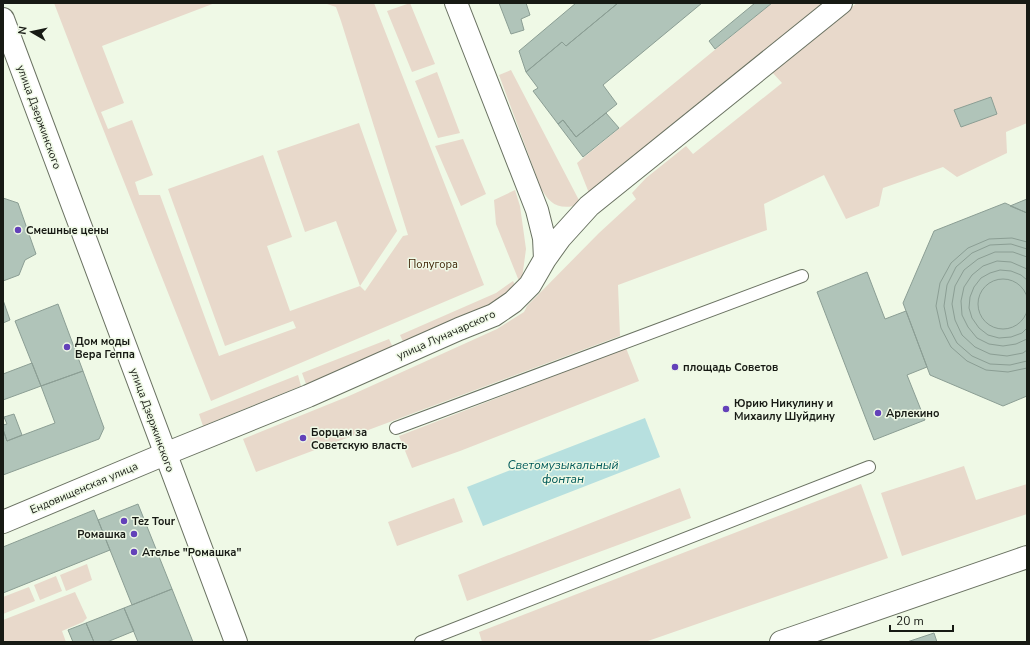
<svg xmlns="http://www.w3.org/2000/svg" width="1030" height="645" viewBox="0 0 1030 645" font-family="'Nunito Sans',sans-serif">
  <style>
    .green { fill: #e8d9cb }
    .water { fill: #b7e0df }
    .building { fill: #b0c4b9; stroke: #8b9e94 }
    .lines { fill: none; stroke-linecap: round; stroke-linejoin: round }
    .lane-casing { stroke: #6a7262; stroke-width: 14 }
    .street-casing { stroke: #6a7262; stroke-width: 24 }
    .primary-casing { stroke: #6a7262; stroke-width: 24 }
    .lane { stroke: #fff; stroke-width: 12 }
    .street { stroke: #fff; stroke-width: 22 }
    .primary { stroke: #fff; stroke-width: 22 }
    .poi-dot { fill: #6341b9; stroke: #eff9e6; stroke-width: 1.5 }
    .labels { text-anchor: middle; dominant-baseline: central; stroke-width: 3; stroke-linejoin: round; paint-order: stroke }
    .street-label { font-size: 11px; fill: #171a14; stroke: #eff9e6 }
    .poi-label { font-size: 11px; font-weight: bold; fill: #171a14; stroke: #eff9e6; text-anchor: start }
    .park-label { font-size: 11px; fill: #3f2507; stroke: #eff9e6 }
    .water-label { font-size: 12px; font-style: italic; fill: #005a5a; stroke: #eff9e6 }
  </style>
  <rect width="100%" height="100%" fill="#eff9e6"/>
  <path class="green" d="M54,3H215L102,46L124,103L101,112L108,129L132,120L153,175L135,182L139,195H160L219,356L296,328L293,321L225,346L168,189L263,155L292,237L267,246L290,311L360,286L336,221L305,232L277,151L359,123L397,231L360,286L365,291L403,236L408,235L341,21L336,7L324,3H374L484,285L211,401L84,81Z
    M410,3L435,64L412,72L387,11Z
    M772,3H829L589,193L577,163Z
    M857,3H1027V123L1006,132L1007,153L957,177L943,167L883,188L879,206L846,219L824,175L764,204L767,230L618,285L620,336L256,472L243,439L349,396L497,329L524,312L527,306L599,233L636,199L632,193L646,178L686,146L693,154L782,83L771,71Z
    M511,70L581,204C560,211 549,205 540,186L499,75Z
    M437,72L460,133L438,138L415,81Z
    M463,139L486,194L461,206L435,146Z
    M515,190L520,206L526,249L521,286L496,224L494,200Z
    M513,281L518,291L405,346L400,335L496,293Z
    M389,339L394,350L306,384L302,373Z
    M626,348L639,381L460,451L412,468L399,436Z
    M298,375L301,386L203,426L199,414Z
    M964,466L976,500L1027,484V514L902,556L881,493Z
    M861,484L888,558L645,642H482L479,632Z
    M680,488L691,518L467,601L458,575Z
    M454,498L463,522L397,546L388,522Z
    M87,564L92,580L66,591L60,575Z
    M56,576L62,591L40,600L34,585Z
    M29,587L35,601L3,614V597Z
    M75,592L87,618L83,622L62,631L66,642H3V620Z"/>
  <path class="water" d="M645,418L660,457L483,526L467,487Z"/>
  <path class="building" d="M499,3H526L530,15L521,19L524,30L511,34Z
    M576,3H618L566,46L562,42L526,72L519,51Z
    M618,3H702L603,85L617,104L576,137L563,120L558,124L533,91L538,88L526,72L562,42L566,46Z
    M755,3H772L715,49L709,41Z
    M991,97L997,114L961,127L954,110Z
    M606,113L619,128L583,157L558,124L563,120L576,137Z
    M3,198L18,203L36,254L25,260L19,275L3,281Z
    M1027,199V213L1010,206Z
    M1005,203L1027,213V396L1003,406L930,375L903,303L934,231Z
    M1012,238L1027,242V368L1008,372L986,370L967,361L951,347L941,328L936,306L940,283L951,263L968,248L989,239Z
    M1011,244L1027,249V361L1010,365L990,364L972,356L957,343L948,326L944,306L947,285L956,267L972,253L990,245Z
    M995,252H1013L1027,257V350L1023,353L1007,356L990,354L975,347L962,335L955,320L952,304L955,286L964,270L978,259Z
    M997,261L1011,262L1027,269V339L1016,344L1003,346L989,344L977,338L968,327L962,315L961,301L964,287L972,275L983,266Z
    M1000,270L1011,271L1021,275L1027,280V328L1022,333L1011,337L999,338L988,335L979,328L972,318L969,308L970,297L974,287L981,278L990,273Z
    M867,272L885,319L906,311L927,367L907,375L925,420L874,440L817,292Z
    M978 304a25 25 0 1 1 50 0a25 25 0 1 1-50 0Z
    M3,300L10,320L3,323Z
    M58,304L83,371L41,386L15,321Z
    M32,363L41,386L3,400V374Z
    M83,371L104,428L99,439L3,475V430L7,441L55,423L41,386Z
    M14,414L22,435L7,441L3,429V425L7,424L4,417Z
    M138,504L172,589L132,605L98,520Z
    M94,510L110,550L3,593V547Z
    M172,589L193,642H138L124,608Z
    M124,608L134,631L107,642H94L86,623Z
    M86,623L94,642H73L68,630Z
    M934,633L937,642H907Z"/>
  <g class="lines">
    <defs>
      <path id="lane" d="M396,428L802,276
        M421,642L869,467"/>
      <path id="street" d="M456,3L537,210L544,238L545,259
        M3,522L165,454L308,396L459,329L494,315L513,302L530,285L545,259L560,238L589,206L841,3"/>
      <path id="primary" d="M3,19L236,642
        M781,642L1027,557"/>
    </defs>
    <use href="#lane" class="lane-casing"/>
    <use href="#street" class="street-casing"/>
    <use href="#primary" class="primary-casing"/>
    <use href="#lane" class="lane"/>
    <use href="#street" class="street"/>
    <use href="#primary" class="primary"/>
  </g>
  <g class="poi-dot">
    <circle cx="18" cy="230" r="4"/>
    <circle cx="67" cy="347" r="4"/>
    <circle cx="675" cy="367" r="4"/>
    <circle cx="726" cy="409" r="4"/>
    <circle cx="878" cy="413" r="4"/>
    <circle cx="303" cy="438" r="4"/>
    <circle cx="124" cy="521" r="4"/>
    <circle cx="134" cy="534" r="4"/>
    <circle cx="134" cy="552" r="4"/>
  </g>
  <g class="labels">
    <g class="street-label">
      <text transform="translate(39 117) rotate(70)">улица Дзержинского</text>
      <text transform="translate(446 335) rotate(-24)">улица Луначарского</text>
      <text transform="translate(152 420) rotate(70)">улица Дзержинского</text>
      <text transform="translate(84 488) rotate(-23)">Ендовищенская улица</text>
    </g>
    <g class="poi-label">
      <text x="26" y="230">Смешные цены</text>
      <text x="75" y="341">Дом моды<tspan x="75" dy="13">Вера Геппа</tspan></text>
      <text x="683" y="367">площадь Советов</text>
      <text x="734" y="403">Юрию Никулину и<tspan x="734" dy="13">Михаилу Шуйдину</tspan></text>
      <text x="886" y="413">Арлекино</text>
      <text x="311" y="432">Борцам за<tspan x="311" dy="13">Советскую власть</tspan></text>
      <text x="132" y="521">Tez Tour</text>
      <text x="126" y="534" text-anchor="end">Ромашка</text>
      <text x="142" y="552">Ателье "Ромашка"</text>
    </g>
    <g class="park-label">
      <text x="433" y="264">Полугора</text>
    </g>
    <g class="water-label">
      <text x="563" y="465">Светомузыкальный<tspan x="563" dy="14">фонтан</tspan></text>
    </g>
  </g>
  <rect width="1030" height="645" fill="none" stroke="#171a14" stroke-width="8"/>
  <g transform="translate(32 32) rotate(279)" stroke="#eff9e6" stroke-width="3" paint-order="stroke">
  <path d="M0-3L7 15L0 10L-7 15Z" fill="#171a14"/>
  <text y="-6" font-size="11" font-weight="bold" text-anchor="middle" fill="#171a14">N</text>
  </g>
  <path d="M890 625v6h63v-6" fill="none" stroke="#171a14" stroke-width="2"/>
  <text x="896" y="625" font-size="12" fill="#171a14" stroke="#eff9e6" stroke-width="3" paint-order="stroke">20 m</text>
</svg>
